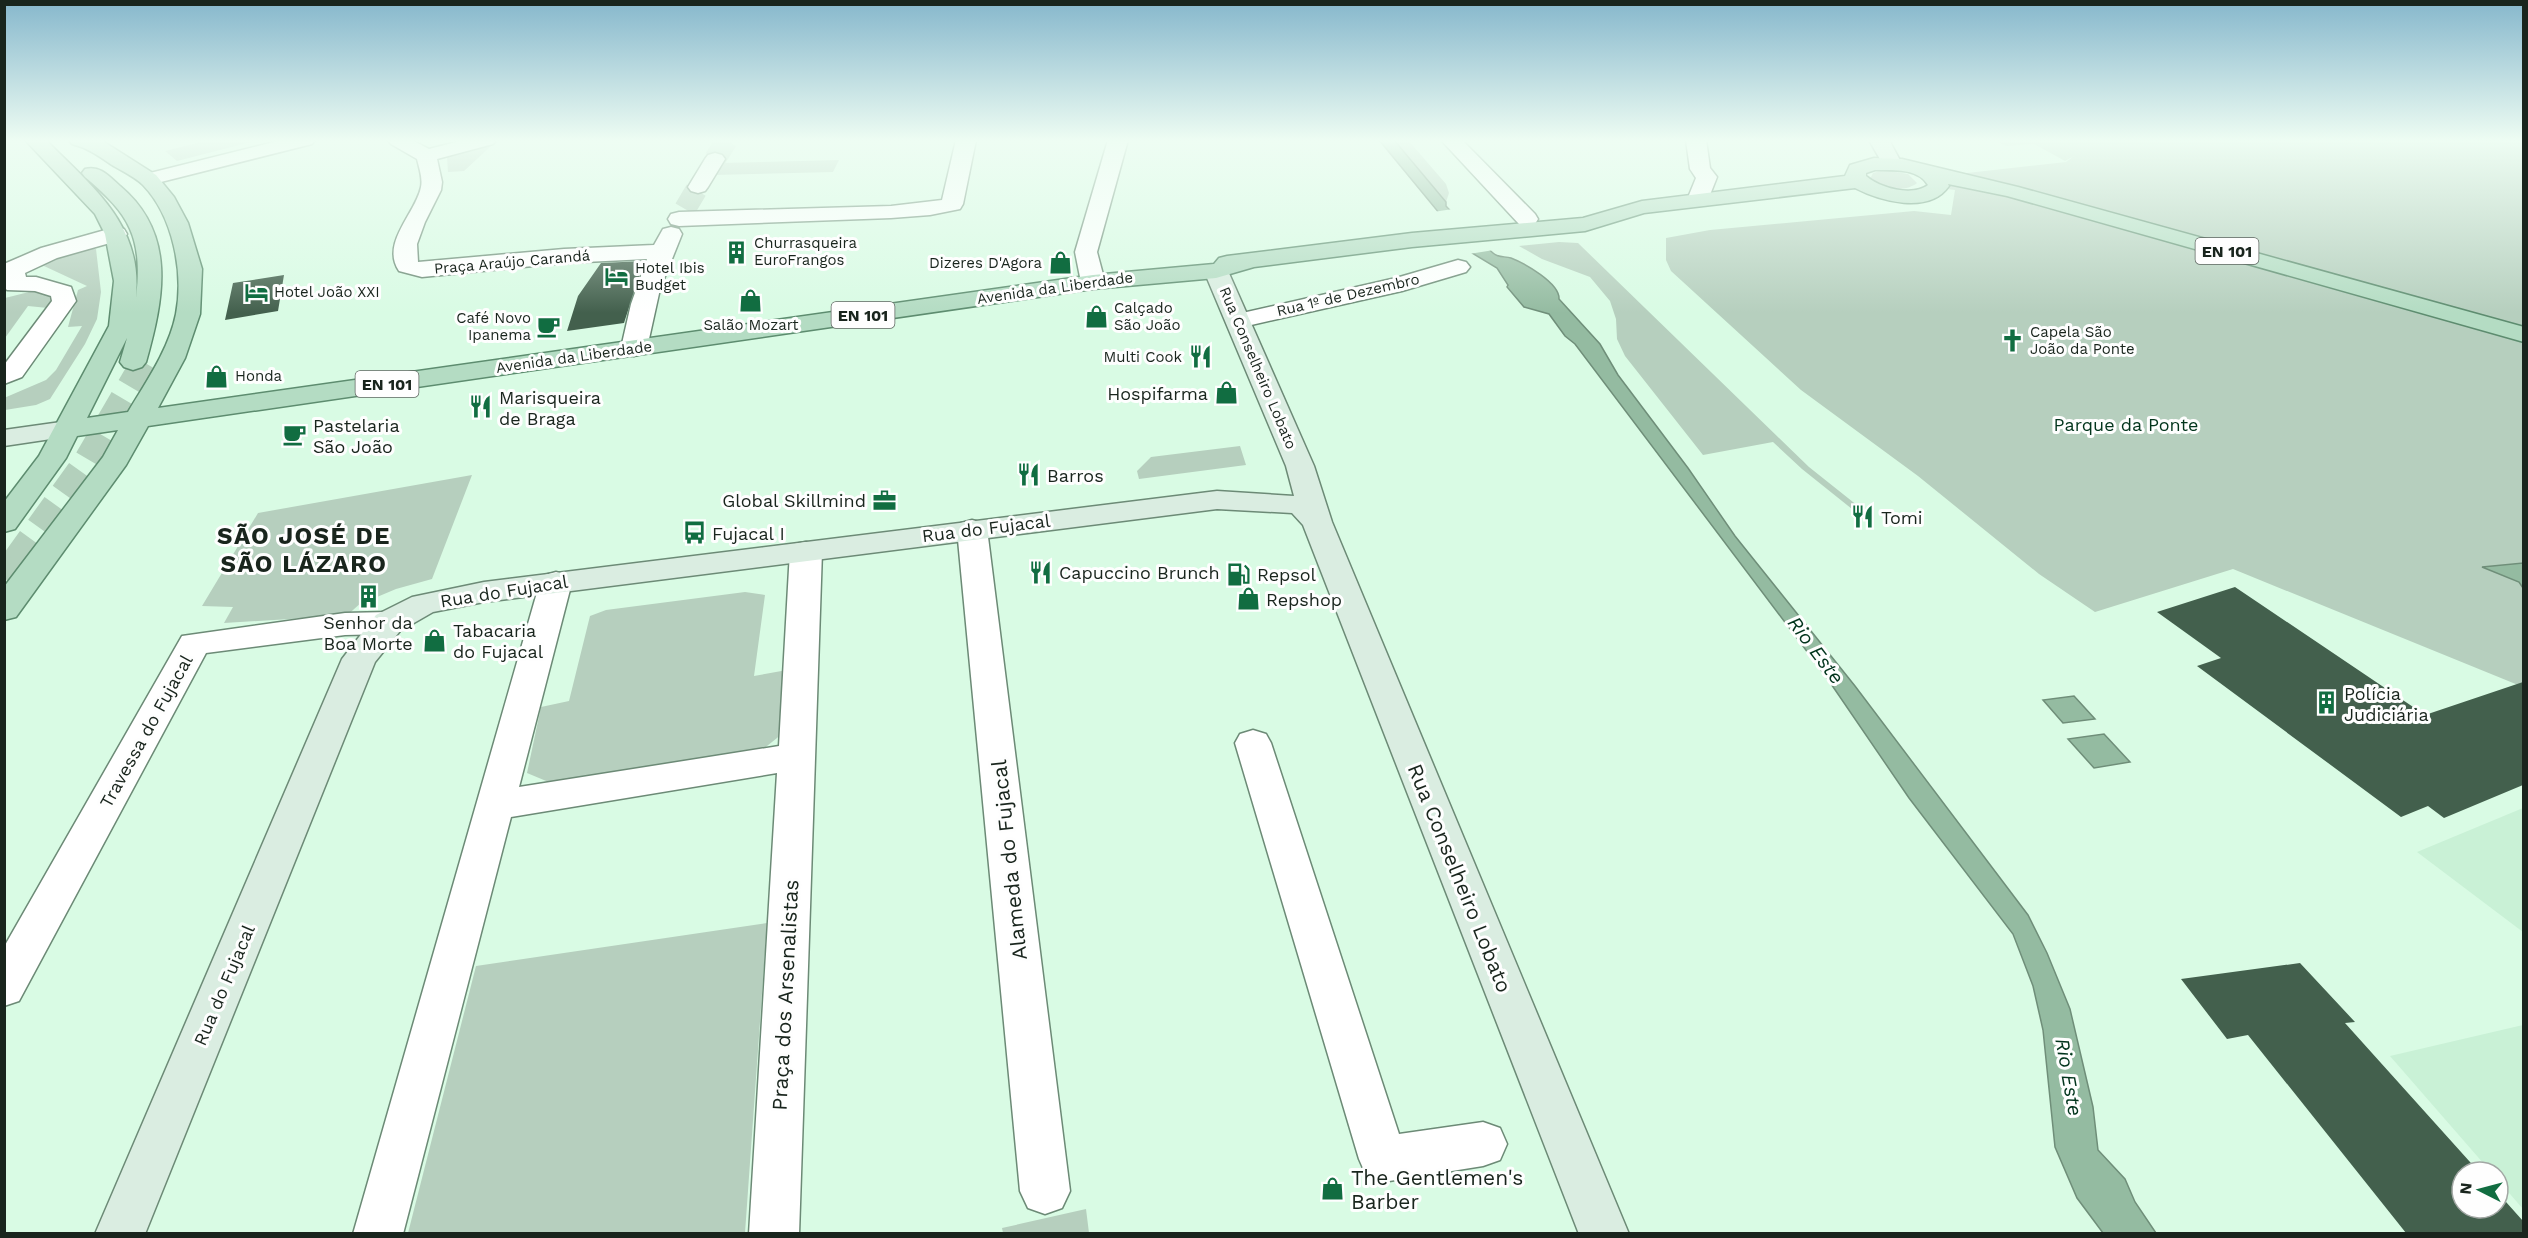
<svg xmlns="http://www.w3.org/2000/svg" width="2528" height="1238" viewBox="0 0 2528 1238" font-family="'Work Sans',sans-serif">
  <style>
    .built { fill: #c9f1d6 }
    .green { fill: #b6cfbe }
    .water { fill: #94bba1; stroke: #6f8e79; stroke-width: 1.5 }
    .pier { fill: #d9fbe4 }
    .building { fill: #43604d }
    .lines { fill: none; stroke-linecap: round; stroke-linejoin: round }
    .minor-tunnel { stroke: #b3d0bc; stroke-width: 22; stroke-dasharray: 22 11; stroke-linecap: butt }
    .primary-tunnel-far1 { stroke: #b3d0bc; stroke-width: 28; stroke-dasharray: 28 14; stroke-linecap: butt }
    .primary-tunnel { stroke: #b3d0bc; stroke-width: 35; stroke-dasharray: 35 18; stroke-linecap: butt }
    .minor-casing { stroke: #6c8a76; stroke-width: 3 }
    .secondary-casing { stroke: #6c8a76; stroke-width: 3 }
    .primary-casing { stroke: #5d8c6f; stroke-width: 3 }
    .minor { fill: #fff; fill-rule: evenodd }
    .secondary { fill: #daede1; fill-rule: evenodd }
    .primary { fill: #b4dcc3; fill-rule: evenodd }
    .labels { text-anchor: middle; dominant-baseline: central; stroke-width: 6; stroke-linejoin: round; paint-order: stroke }
    .far-poi-label { font-size: 15px; fill: #19251d; stroke: #fefefe; text-anchor: start }
    .far-street-label { font-size: 15px; fill: #19251d; stroke: #fefefe }
    .shield { fill: #fefefe; stroke: #5e6660; stroke-width: 1.5 }
    .shield-label { font-size: 16px; font-weight: bold; fill: #19251d }
    .poi-label { font-size: 18px; fill: #19251d; stroke: #fefefe; text-anchor: start }
    .park-label { font-size: 18px; fill: #02351c; stroke: #fefefe }
    .street-label { font-size: 18px; fill: #19251d; stroke: #fefefe }
    .water-label { font-size: 20px; font-style: italic; fill: #01341c; stroke: #fefefe }
    .near-street-label { font-size: 21px; fill: #19251d; stroke: #fefefe }
    .near-poi-label { font-size: 21px; fill: #19251d; stroke: #fefefe; text-anchor: start }
    .district-label { font-size: 24px; font-weight: bold; letter-spacing: 1.5px; fill: #19251d; stroke: #fefefe }
  </style>
  <rect width="100%" height="100%" fill="#d9fbe4"/>
  <path class="built" d="M2523,808V932L2417,852Z
    M2523,1025L2524,1026L2523,1209L2498,1180V1172H2491L2390,1056Z"/>
  <path class="green" d="M209,140H259L177,161L165,151Z
    M1394,140H1408L1446,184L1449,193L1446,202Z
    M1995,140H2523V687L2233,569L2095,612L2039,574L1918,476L1801,390L1671,271L1666,260V238L1710,230L1914,211L1951,215L1955,190L1947,189L1958,174L2066,162L2074,156L2065,161L2034,144L2006,146Z
    M492,145L464,171L448,172L447,157Z
    M839,160L833,172L713,175L720,163Z
    M1884,170L1908,174L1917,183C1905,193 1882,189 1870,179L1873,173Z
    M1559,242L1578,243L1809,467L1858,506L1852,509L1802,469L1773,442L1703,455L1625,356L1617,339L1616,319L1610,301L1590,277L1542,259L1519,246Z
    M78,248L96,249L101,292L97,319L85,344L50,399L36,405L5,410L4,398L46,380L56,370L82,326L68,327L78,290L87,286L44,266L31,269Z
    M29,292H42L54,297L48,308L28,306L5,338V298Z
    M1240,446L1246,465L1139,479L1137,471L1151,457Z
    M472,475L432,579L396,589L377,597L373,590L359,596L362,602L344,618H306L224,623L233,607L202,606L258,513Z
    M745,592L765,595L754,676L787,670V730L762,750L551,783L527,773L541,707L569,701L590,616L606,610Z
    M767,923L745,1233H408L476,966Z
    M1086,1209L1089,1233H1003L1002,1228Z"/>
  <path class="water" d="M1379,140H1394L1446,202V206C1461,222 1476,239 1493,253C1498,258 1505,256 1511,258C1524,263 1560,283 1559,299L1600,344L1618,375L1688,468L1735,536L1855,686L2028,915L2047,953L2070,1009L2093,1107L2098,1150L2125,1179L2135,1202L2156,1233H2103L2077,1198L2055,1147L2043,1030L2033,986L2013,934L1909,798L1827,678L1575,344L1565,336L1549,314L1524,307L1507,287L1508,285L1497,268L1472,253Z
    M2523,563V588L2519,582L2482,567Z
    M2074,696L2095,719L2063,723L2043,700Z
    M2104,734L2130,762L2094,768L2068,739Z"/>
  <path class="pier" d="M1453,209L1494,250L1469,254L1433,212Z"/>
  <path class="building" d="M644,261L624,323L567,331L578,296L601,263Z
    M284,275L278,311L225,320L233,283Z
    M2235,587L2425,715L2523,682V785L2444,818L2428,806L2401,817L2197,666L2221,658L2157,612Z
    M2300,963L2355,1022L2345,1023L2479,1172H2462V1208H2498V1193L2523,1221V1233H2406L2248,1035L2227,1039L2181,979Z"/>
  <g class="lines">
    <path class="minor-tunnel" d="M715,159L727,140
      M685,209L698,187"/>
    <path class="primary-tunnel-far1" d="M15,562L87,462L146,361"/>
    <path class="primary-tunnel" d="M4,578L16,561"/>
    <defs>
      <path id="minor" d="M282,140H315L312,144L149,185L142,183L139,179L142,175Z
        M388,140H412L429,149L464,140H496L493,144L437,159L442,182L441,190L425,222L417,244L418,262L564,249L654,245L663,229L671,227L679,229L682,234L660,289L647,348L643,353L634,356L625,353L621,348L631,304L647,259L564,263L422,277L399,271C380,243 416,213 421,187C423,178 419,168 417,159L391,144Z
        M956,140H976L963,204L960,209L930,215L891,218L679,226L671,224L668,219L671,214L679,212L891,206L942,200Z
        M1108,140H1128L1097,252L1105,282L1101,287L1093,289L1085,287L1081,282L1075,252Z
        M1441,140H1462L1535,214L1538,219L1535,224L1527,226L1519,224Z
        M1686,140H1706L1710,168L1717,177L1706,205L1698,206L1690,205L1687,200L1696,178L1690,169Z
        M715,153L722,155L725,159L708,187L705,191L698,193L691,191L688,187L705,159L708,155Z
        M116,227L124,229L127,234L124,239L57,258L25,273L26,277H36L71,287L76,301L22,377L4,384V365L52,301L51,296L35,291L7,290L4,287V264L41,248Z
        M1458,260L1466,262L1470,267L1466,272L1402,291L1238,328L1229,326L1226,321L1229,316L1396,278Z
        M972,520L983,523L987,529L1070,1191L1062,1208L1045,1214L1028,1208L1020,1191L957,529L961,523Z
        M806,542L817,544L822,551L799,1234H749L777,773L511,817L403,1234H353L540,582L545,575L556,572L567,575L572,582L519,787L779,746L790,551L795,544Z
        M388,612L400,615L405,623L400,631L388,634L345,635L206,653L19,1001L4,1006V947L182,636L345,613Z
        M1253,730L1266,734L1271,743L1399,1134L1483,1122L1500,1128L1507,1144L1500,1160L1483,1166L1383,1182L1366,1175L1359,1159L1235,743L1240,734Z"/>
      <path id="secondary" d="M1869,140H1889L1902,164L1899,168H1885Z
        M1216,264L1224,266L1228,271L1314,466L1332,522L1629,1234H1579L1303,525L1292,513L1217,509L484,602L433,612L400,631L375,662L145,1234H95L342,659L376,615L412,597L484,582L1217,491L1294,496L1286,466L1204,271L1208,266Z
        M68,421L78,423L82,429L78,435L4,446V430Z"/>
      <path id="primary" d="M25,140H46C92,187 143,224 136,298C143,237 130,215 85,177L82,173L85,169C100,165 109,176 120,186C177,234 164,298 146,362L142,367L133,370L124,367L120,362L127,338L87,418L128,412C146,382 169,349 176,314C184,272 173,216 143,185C135,177 122,171 112,165C99,156 88,148 72,144L69,140H101L156,175L174,197L188,223L202,269L200,314L185,358L158,408L1093,275L1214,264L1219,258L1227,256L1412,233L1583,218L1642,201L1845,176L1850,165L1874,158L1902,159L2018,187L2524,327V342L2007,196L1948,184L1949,186C1929,215 1880,201 1855,188L1644,213L1585,231L1412,247L1254,267L1216,278L1093,289L148,426L126,465L16,617L4,620V587L103,457L118,430L77,436L66,458L15,529L4,532V502L39,456L109,326L114,281L105,234L95,214ZM1875,170C1893,170 1918,168 1928,185C1912,197 1880,188 1866,176V173Z"/>
    </defs>
    <use href="#minor" class="minor-casing"/>
    <use href="#secondary" class="secondary-casing"/>
    <use href="#primary" class="primary-casing"/>
    <use href="#minor" class="minor"/>
    <use href="#secondary" class="secondary"/>
    <use href="#primary" class="primary"/>
  </g>
  <linearGradient id="sky" x2="0" y2="1"><stop stop-color="#86b7cc"/><stop offset="0.45" stop-color="#eefdf3"/><stop offset="1" stop-color="#eefdf3" stop-opacity="0"/></linearGradient>
  <rect width="2528" height="313" fill="url(#sky)"/>
  <defs>
    <symbol id="building-bare" viewBox="-9 -9 18 18"><path d="M-4-6H4V6H1V3H-1V6H-4ZM-2.5-4.3h1.7v1.8h-1.7ZM.8-4.3h1.7v1.8H.8ZM-2.5-1h1.7V.8h-1.7ZM.8-1h1.7V.8H.8Z" fill="#116d41" stroke="#fefefe" stroke-width="2.5" paint-order="stroke"/></symbol>
    <symbol id="shop-bare" viewBox="-9 -9 18 18"><path d="M-5-2.5h2.3a2.7 3.5 0 0 1 5.4 0H5L5.5 6h-11ZM-1.5-2.5h3a1.5 2.3 0 0 0-3 0Z" fill="#116d41" stroke="#fefefe" stroke-width="2.5" paint-order="stroke"/></symbol>
    <symbol id="hotel-bare" viewBox="-9 -9 18 18"><path d="M-6-4.5h1.5V1H6V5H4.5V3h-9V5H-6ZM-4 0a1.8 1.8 0 1 1 3.6 0ZM.5 0V-2.5h3Q6-2.5 6 0Z" fill="#116d41" stroke="#fefefe" stroke-width="2.5" paint-order="stroke"/></symbol>
    <symbol id="cafe-bare" viewBox="-9 -9 18 18"><path d="M-5.5-4.5H6V0H3Q3 3.5 0 3.5H-2.5Q-5.5 3.5-5.5 0ZM3-3.2v2h1.7v-2ZM-6 4.5H4V6H-6Z" fill="#116d41" stroke="#fefefe" stroke-width="2.5" paint-order="stroke"/></symbol>
    <symbol id="church-bare" viewBox="-9 -9 18 18"><path d="M-1.2-6h2.4v3.5h3.3v2.4h-3.3V6h-2.4V-.1h-3.3v-2.4h3.3Z" fill="#116d41" stroke="#fefefe" stroke-width="2.5" paint-order="stroke"/></symbol>
    <symbol id="restaurant-bare" viewBox="-9 -9 18 18"><path d="M-5-6h1v4h1v-4h1v4h1v-4h1v5L-1.5 .5V6h-2V.5L-5-1ZM5-6V6H3V1.5H1.5Q1.5-4 5-6Z" fill="#116d41" stroke="#fefefe" stroke-width="2.5" paint-order="stroke"/></symbol>
    <symbol id="office-bare" viewBox="-9 -9 18 18"><path d="M-6-3h4V-5.5h4V-3h4V5H-6ZM-1-4.5V-3h2v-1.5ZM-6 0V1H6V0Z" fill="#116d41" stroke="#fefefe" stroke-width="2.5" paint-order="stroke"/></symbol>
    <symbol id="bus-bare" viewBox="-9 -9 18 18"><path d="M-5-6H5V4H4V6H2V4H-2V6H-4V4H-5ZM-3.5-4V0h7V-4ZM-3.5 1.2v1.5H-2V1.2ZM2 1.2v1.5H3.5V1.2Z" fill="#116d41" stroke="#fefefe" stroke-width="2.5" paint-order="stroke"/></symbol>
    <symbol id="fuel-bare" viewBox="-9 -9 18 18"><path d="M-5.5-6h7V0h2V4h1.3V-2.5L3-4.5l.8-.8L6-3V5H2.5V1h-1V6h-7ZM-4.2-4.7v3.2H.2V-4.7Z" fill="#116d41" stroke="#fefefe" stroke-width="2.5" paint-order="stroke"/></symbol>
  </defs>
  <g fill-rule="evenodd">
    <use href="#building-bare" x="720" y="236" width="33" height="33"/>
    <use href="#shop-bare" x="1044" y="246" width="33" height="33"/>
    <use href="#hotel-bare" x="600" y="260" width="33" height="33"/>
    <use href="#hotel-bare" x="240" y="276" width="33" height="33"/>
    <use href="#shop-bare" x="734" y="284" width="33" height="33"/>
    <use href="#shop-bare" x="1080" y="300" width="33" height="33"/>
    <use href="#cafe-bare" x="532" y="310" width="33" height="33"/>
    <use href="#church-bare" x="1996" y="324" width="33" height="33"/>
    <use href="#restaurant-bare" x="1184" y="340" width="33" height="33"/>
    <use href="#shop-bare" x="200" y="360" width="33" height="33"/>
    <use href="#shop-bare" x="1210" y="376" width="33" height="33"/>
    <use href="#restaurant-bare" x="464" y="390" width="33" height="33"/>
    <use href="#cafe-bare" x="278" y="418" width="33" height="33"/>
    <use href="#restaurant-bare" x="1012" y="458" width="33" height="33"/>
    <use href="#office-bare" x="868" y="484" width="33" height="33"/>
    <use href="#restaurant-bare" x="1846" y="500" width="33" height="33"/>
    <use href="#bus-bare" x="678" y="516" width="33" height="33"/>
    <use href="#restaurant-bare" x="1024" y="556" width="33" height="33"/>
    <use href="#fuel-bare" x="1222" y="558" width="33" height="33"/>
    <use href="#building-bare" x="352" y="580" width="33" height="33"/>
    <use href="#shop-bare" x="1232" y="582" width="33" height="33"/>
    <use href="#shop-bare" x="418" y="624" width="33" height="33"/>
    <use href="#building-bare" x="2310" y="686" width="33" height="33"/>
    <use href="#shop-bare" x="1316" y="1172" width="33" height="33"/>
  </g>
  <g class="labels">
    <g class="far-poi-label">
      <text x="754" y="243">Churrasqueira<tspan x="754" dy="17">EuroFrangos</tspan></text>
      <text x="1042" y="263" text-anchor="end">Dizeres D'Agora</text>
      <text x="635" y="268">Hotel Ibis<tspan x="635" dy="17">Budget</tspan></text>
      <text x="274" y="292">Hotel João XXI</text>
      <text x="1114" y="308">Calçado<tspan x="1114" dy="17">São João</tspan></text>
      <text x="531" y="318" text-anchor="end">Café Novo<tspan x="531" dy="17">Ipanema</tspan></text>
      <text x="751" y="325" text-anchor="middle">Salão Mozart</text>
      <text x="2030" y="332">Capela São<tspan x="2030" dy="17">João da Ponte</tspan></text>
      <text x="1182" y="357" text-anchor="end">Multi Cook</text>
      <text x="235" y="376">Honda</text>
    </g>
    <g class="far-street-label">
      <text transform="translate(512 262) rotate(-5)">Praça Araújo Carandá</text>
      <text transform="translate(1055 288) rotate(-8)">Avenida da Liberdade</text>
      <text transform="translate(1348 295) rotate(-13)">Rua 1º de Dezembro</text>
      <text transform="translate(574 357) rotate(-8)">Avenida da Liberdade</text>
      <text transform="translate(1258 368) rotate(67)">Rua Conselheiro Lobato</text>
    </g>
    <g class="shield">
      <rect x="2195.5" y="238" width="63" height="26" rx="4.5"/>
      <rect x="831.5" y="302" width="63" height="26" rx="4.5"/>
      <rect x="355.5" y="371" width="63" height="26" rx="4.5"/>
    </g>
    <g class="shield-label">
      <text x="2227" y="251">EN 101</text>
      <text x="863" y="315">EN 101</text>
      <text x="387" y="384">EN 101</text>
    </g>
    <g class="poi-label">
      <text x="1208" y="393" text-anchor="end">Hospifarma</text>
      <text x="499" y="397">Marisqueira<tspan x="499" dy="21">de Braga</tspan></text>
      <text x="313" y="425">Pastelaria<tspan x="313" dy="21">São João</tspan></text>
      <text x="1047" y="475">Barros</text>
      <text x="866" y="500" text-anchor="end">Global Skillmind</text>
      <text x="1881" y="517">Tomi</text>
      <text x="712" y="533">Fujacal I</text>
      <text x="1059" y="572">Capuccino Brunch</text>
      <text x="1257" y="574">Repsol</text>
      <text x="1266" y="599">Repshop</text>
      <text x="368" y="622" text-anchor="middle">Senhor da<tspan x="368" dy="21">Boa Morte</tspan></text>
      <text x="453" y="630">Tabacaria<tspan x="453" dy="21">do Fujacal</tspan></text>
      <text x="2344" y="693">Polícia<tspan x="2344" dy="21">Judiciária</tspan></text>
    </g>
    <g class="park-label">
      <text x="2126" y="424">Parque da Ponte</text>
    </g>
    <g class="street-label">
      <text transform="translate(986 528) rotate(-7)">Rua do Fujacal</text>
      <text transform="translate(504 591) rotate(-9)">Rua do Fujacal</text>
      <text transform="translate(146 731) rotate(-61)">Travessa do Fujacal</text>
      <text transform="translate(224 985) rotate(-67)">Rua do Fujacal</text>
    </g>
    <g class="water-label">
      <text transform="translate(1816 650) rotate(53)">Rio Este</text>
      <text transform="translate(2069 1077) rotate(80)">Rio Este</text>
    </g>
    <g class="near-street-label">
      <text transform="translate(1009 860) rotate(-96)">Alameda do Fujacal</text>
      <text transform="translate(1460 878) rotate(68)">Rua Conselheiro Lobato</text>
      <text transform="translate(785 995) rotate(-87)">Praça dos Arsenalistas</text>
    </g>
    <g class="near-poi-label">
      <text x="1351" y="1177">The Gentlemen's<tspan x="1351" dy="24">Barber</tspan></text>
    </g>
    <g class="district-label">
      <text x="304" y="536">SÃO JOSÉ DE<tspan x="304" dy="28">SÃO LÁZARO</tspan></text>
    </g>
  </g>
  <rect width="2528" height="1238" fill="none" stroke="#19251d" stroke-width="12"/>
  <g transform="translate(2480 1190) rotate(276)"><circle r="28" fill="#fefefe" stroke="#a2a7a4" stroke-width="1.5"/>
  <path d="M0-4.5L10 22L0 15L-10 22Z" fill="#116d41"/>
  <text y="-9" font-size="16" font-weight="bold" text-anchor="middle" fill="#19251d">N</text>
  </g>
</svg>
